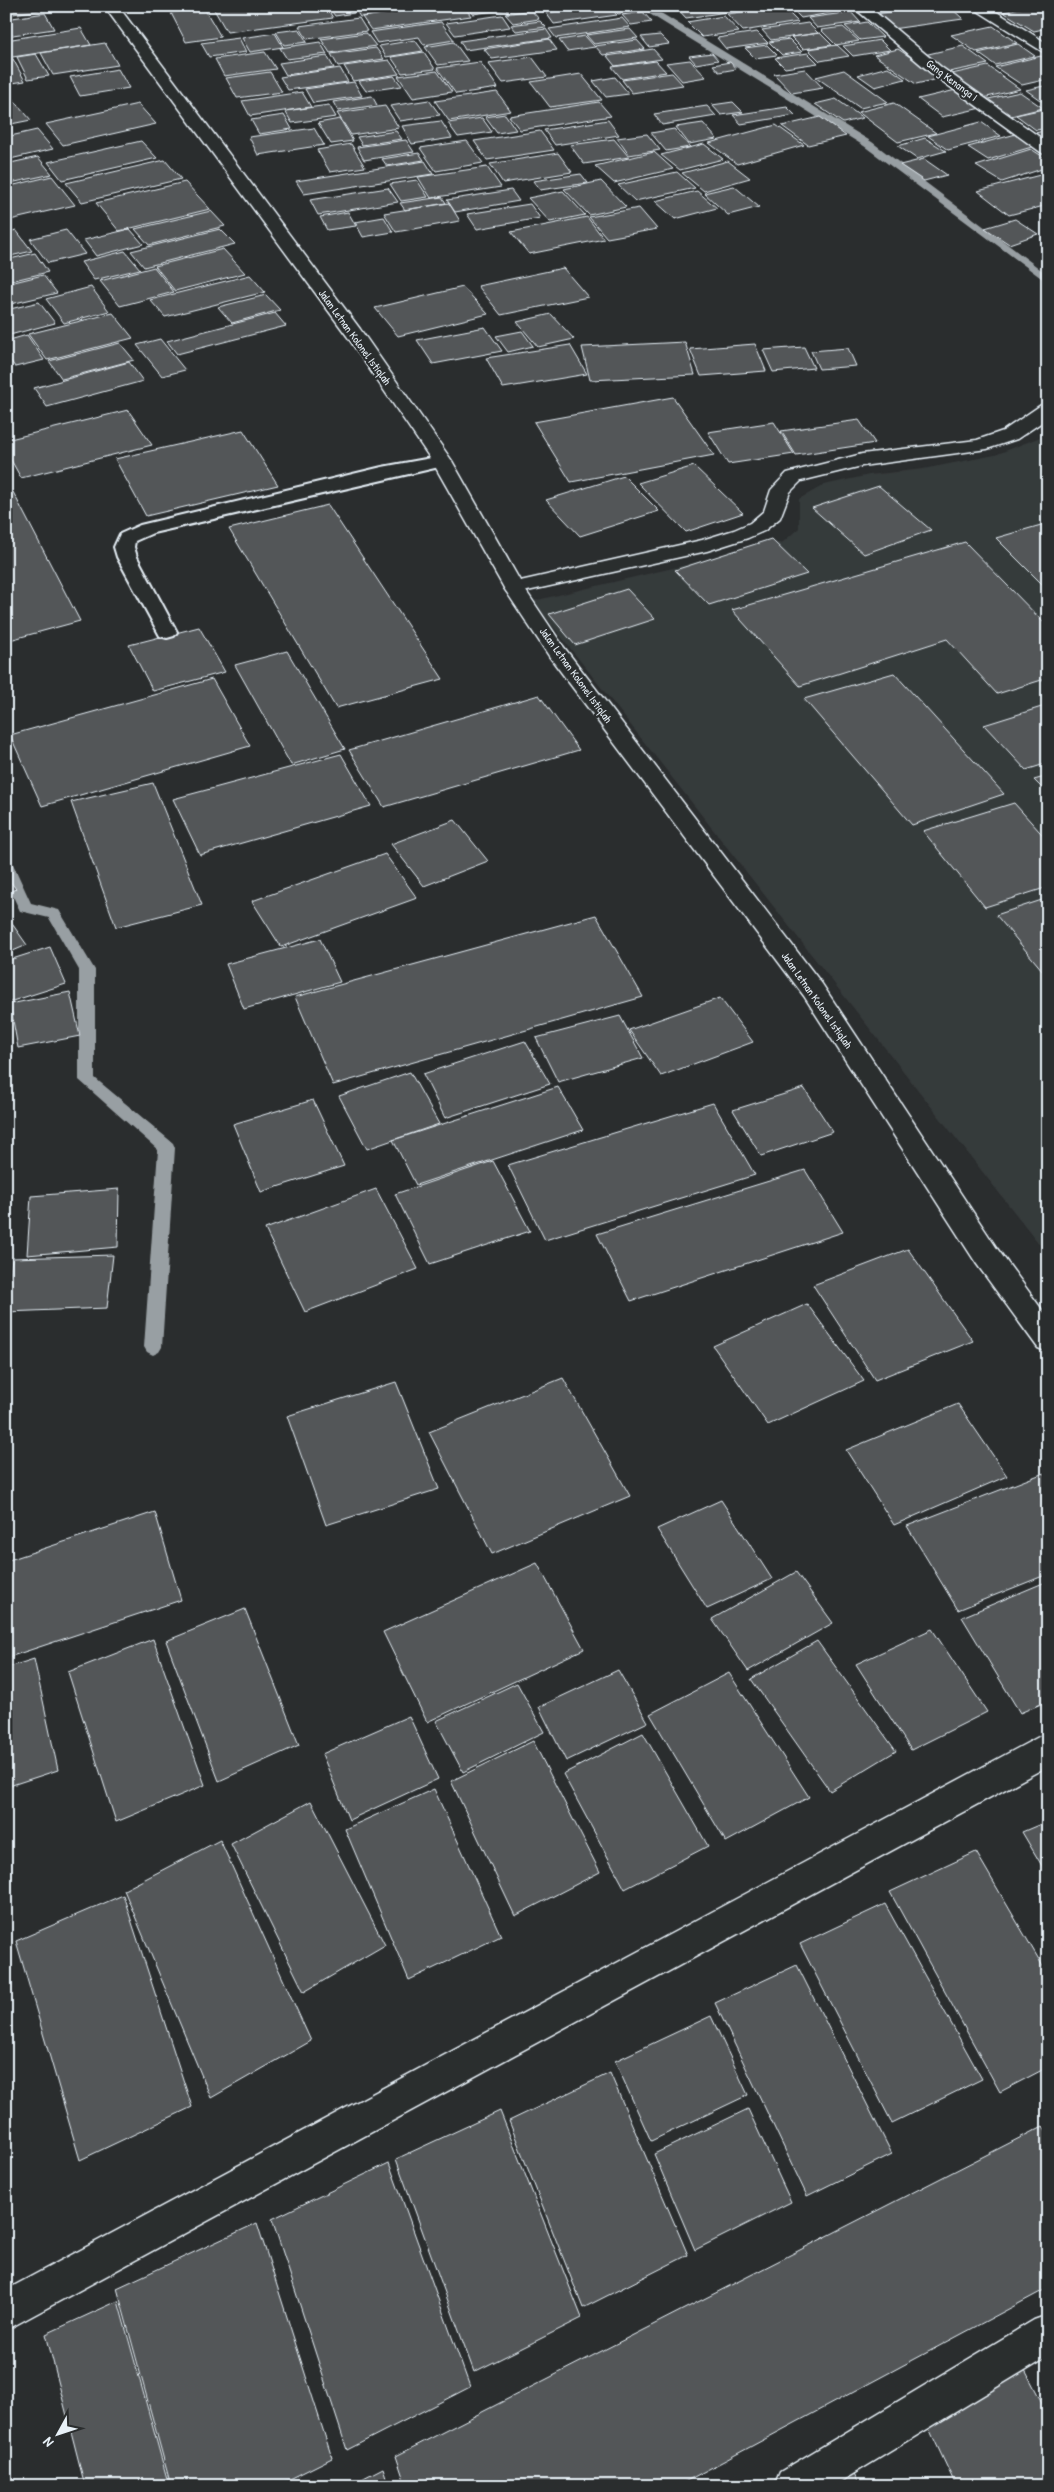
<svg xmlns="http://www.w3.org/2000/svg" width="1054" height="2492" viewBox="0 0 1054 2492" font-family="'Patrick Hand',sans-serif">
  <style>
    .built { fill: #363a3b }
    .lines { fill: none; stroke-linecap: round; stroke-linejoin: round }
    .stream { fill: #989fa3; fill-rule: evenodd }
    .building { fill: #535759; stroke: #e8f1f8 }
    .service-casing { stroke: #e8f1f8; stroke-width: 4 }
    .minor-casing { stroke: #e8f1f8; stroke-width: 3 }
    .tertiary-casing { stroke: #e8f1f8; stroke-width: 3 }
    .service { fill: #2a2d2e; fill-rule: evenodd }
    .minor { fill: #2a2d2e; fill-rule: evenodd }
    .tertiary { fill: #2a2d2e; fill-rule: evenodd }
    .labels { text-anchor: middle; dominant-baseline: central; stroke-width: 4.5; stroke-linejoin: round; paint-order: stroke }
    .far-street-label { font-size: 11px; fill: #e8f1f8; stroke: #2a2d2e }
  </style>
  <rect width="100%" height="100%" fill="#2a2d2e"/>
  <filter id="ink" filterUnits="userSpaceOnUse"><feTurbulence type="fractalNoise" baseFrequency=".02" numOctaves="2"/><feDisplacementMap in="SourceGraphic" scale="10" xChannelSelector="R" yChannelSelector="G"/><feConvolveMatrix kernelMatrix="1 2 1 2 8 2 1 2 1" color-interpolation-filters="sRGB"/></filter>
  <g filter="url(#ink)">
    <path class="built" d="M1048,434V1255L533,601L783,542L799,528V499L824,485L869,475L923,469L995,455Z"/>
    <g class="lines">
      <path class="stream" d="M647,6H656V10L872,142L1048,275V283L864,146L648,13Z
        M6,859L13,864L31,903L59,910L95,970V1078L173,1143L175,1148L162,1347L159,1352L153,1355L147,1352L144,1347L158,1150L79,1080V970L49,918L20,911L6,882Z"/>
    </g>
    <path class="building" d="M6,6H60L61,7L6,15Z
      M212,6H326L333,18L227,32Z
      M328,6H350L354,13L335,16Z
      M353,6H424L425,8L360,17Z
      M441,6H464L471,16L371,30L362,17Z
      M468,6H507L509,9L473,14Z
      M593,6H609L617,15L554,24L546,13Z
      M611,6H643L646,10L618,14Z
      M675,6H722L727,12L686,18Z
      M782,6L798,22L743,31L727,14Z
      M789,6H830L836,12L801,18Z
      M861,6H912L869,12Z
      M933,6H949L963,19L892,29L876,14Z
      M1029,6H1048V28L1034,31L1003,12Z
      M204,8L221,37L186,42L171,13Z
      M531,10L539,19L513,23L505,14Z
      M643,12L652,22L631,25L622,15Z
      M851,12L860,22L817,28L808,18Z
      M45,13L54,29L6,36V19Z
      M502,15L510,27L455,35L446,23Z
      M724,16L739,32L702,37L687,22Z
      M359,18L367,31L307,39L299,26Z
      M622,18L630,27L556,38L549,29Z
      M540,21L546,27L516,31L511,25Z
      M441,22L454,40L424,45L419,37L377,43L370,32Z
      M867,22L883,37L860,40L845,26Z
      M808,23L818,33L771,40L762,30Z
      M993,26L1017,43L976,52L951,35Z
      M843,27L859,41L836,45L821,30Z
      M81,28L91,45L6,58V40Z
      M299,29L307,42L284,45L276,32Z
      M546,29L552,38L465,50L460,41Z
      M630,29L638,38L594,44L586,35Z
      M757,32L768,43L726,49L717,38Z
      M275,33L283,47L250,52L242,38Z
      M366,33L376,46L330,53L321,39Z
      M820,33L832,45L803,49L791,37Z
      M660,35L669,44L649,47L641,37Z
      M585,36L595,47L567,51L559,40Z
      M239,38L246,52L209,57L201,43Z
      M549,39L557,50L492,59L484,49Z
      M789,39L802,52L782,55L769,42Z
      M415,40L423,51L386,57L379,46Z
      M637,40L645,49L603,55L595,46Z
      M880,40L890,50L853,56L843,46Z
      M320,42L327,54L287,59L280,48Z
      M454,42L468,61L438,65L425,47Z
      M105,43L118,65L53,75L41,53Z
      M1018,44L1035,56L995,65L978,53Z
      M767,45L777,55L755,58L745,48Z
      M837,45L849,56L820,61L808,49Z
      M963,46L988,64L949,72L924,55Z
      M376,48L384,59L338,66L331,54Z
      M653,49L662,59L615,66L607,56Z
      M898,49L942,78L916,84L874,55Z
      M265,52L276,69L224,76L215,59Z
      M424,52L435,69L402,73L391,57Z
      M712,53L718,60L696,64L689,56Z
      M808,53L818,63L785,68L775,58Z
      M36,54L49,76L28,79L17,57Z
      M327,56L334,68L286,75L279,63Z
      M1041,56L1048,61V79L1022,85L995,67Z
      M532,57L547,77L503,83L488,63Z
      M13,59L25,81L6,84V60Z
      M389,60L399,74L353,81L344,66Z
      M690,60L706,77L682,81L666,63Z
      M656,61L666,72L622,79L612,67Z
      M480,62L498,88L456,94L437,68Z
      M730,62L736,69L719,72L713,65Z
      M988,66L1020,89L979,99L947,75Z
      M888,67L905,79L875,87L858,75Z
      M340,68L348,82L288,90L280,77Z
      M118,69L129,88L80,96L70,77Z
      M805,69L823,88L792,93L774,74Z
      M844,70L888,102L860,108L816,77Z
      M437,71L452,92L413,98L398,76Z
      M270,72L282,92L237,98L226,78Z
      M672,73L683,85L632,93L622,80Z
      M581,74L602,100L550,107L531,82Z
      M394,76L402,86L366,91L359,81Z
      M615,77L629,94L606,97L593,81Z
      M354,82L362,96L313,103L305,89Z
      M1048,85L1047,105L1026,90Z
      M956,90L981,108L942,117L918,99Z
      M6,91L31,120L6,125Z
      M302,92L311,107L250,116L242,101Z
      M497,92L511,111L449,121L435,101Z
      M1020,92L1043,108L1007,117L984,100Z
      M372,96L377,105L338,111L333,102Z
      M836,99L863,118L843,123L815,104Z
      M429,100L440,115L400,121L390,106Z
      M599,102L611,116L520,130L509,116Z
      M733,102L743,112L721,115L712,105Z
      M894,103L936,133L898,142L858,112Z
      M138,104L156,124L63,145L46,124Z
      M329,105L336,117L292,123L285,111Z
      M385,106L399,128L351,135L337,113Z
      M707,106L716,116L662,125L654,114Z
      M787,107L795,115L741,124L733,115Z
      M1048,108V128L1036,130L1016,115Z
      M505,114L516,130L497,133L485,117Z
      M284,115L292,129L259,134L251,120Z
      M820,117L846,136L808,145L782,126Z
      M482,118L492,132L458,137L448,123Z
      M340,119L353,141L331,144L318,123Z
      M608,120L619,135L555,145L544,130Z
      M441,121L452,138L412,144L402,126Z
      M981,122L1001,136L948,150L928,136Z
      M703,123L717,139L689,144L676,127Z
      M776,125L804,145L737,164L709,143Z
      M314,128L324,145L258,155L249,137Z
      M674,129L690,147L666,151L651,133Z
      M37,130L53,149L6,160V137Z
      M1048,130V142L1035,133Z
      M396,131L402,139L362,145L357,137Z
      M540,131L554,150L487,160L474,141Z
      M647,134L660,150L629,155L617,138Z
      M1016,134L1035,146L988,160L968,147Z
      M925,138L946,151L917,159L898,146Z
      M614,139L629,157L584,164L570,145Z
      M406,140L414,152L364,160L357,147Z
      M141,141L157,158L62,180L48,162Z
      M467,141L483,163L436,171L420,148Z
      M351,144L365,167L330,172L317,150Z
      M704,144L723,159L680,170L661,155Z
      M1031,149L1048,160V167L1002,182L976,166Z
      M654,152L673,169L614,183L595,166Z
      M419,153L424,160L387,166L382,159Z
      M558,153L572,172L503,183L490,164Z
      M38,157L52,174L6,184V164Z
      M924,159L947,175L924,181L900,165Z
      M165,160L181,179L82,202L66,183Z
      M425,161L433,174L304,194L296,181Z
      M728,161L750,178L704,191L682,173Z
      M487,167L501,187L431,198L418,177Z
      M677,172L695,188L635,201L618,185Z
      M1048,173V205L1009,215L978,191Z
      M581,174L588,183L540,190L533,181Z
      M52,176L75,205L10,220L6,214V187Z
      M417,180L428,197L401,201L390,184Z
      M601,181L626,207L589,215L564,189Z
      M185,182L210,209L119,231L96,203Z
      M734,186L759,207L728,215L704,193Z
      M388,188L398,202L318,215L310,200Z
      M511,190L519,201L455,212L447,200Z
      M563,191L585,215L550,222L528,198Z
      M697,191L717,208L675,219L655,201Z
      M442,197L446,203L405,210L400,203Z
      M449,203L460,221L396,232L384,213Z
      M530,204L540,218L477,229L467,214Z
      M639,208L657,229L607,238L589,217Z
      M211,211L225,226L149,245L135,229Z
      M348,212L356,226L327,230L320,217Z
      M384,217L393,232L363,237L355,222Z
      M587,217L604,239L529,254L511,232Z
      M1015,219L1038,234L1009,244L985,228Z
      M130,229L143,244L96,256L84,240Z
      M220,229L235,244L144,267L131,251Z
      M16,230L32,251L6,257V233Z
      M66,230L85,254L48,263L30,239Z
      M223,249L245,273L175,291L155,266Z
      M125,251L140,269L94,280L81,262Z
      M35,253L48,272L6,282V260Z
      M154,267L174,292L120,306L100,281Z
      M563,268L588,297L501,315L478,286Z
      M43,275L57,293L11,304L6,297V284Z
      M250,275L265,292L165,317L150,300Z
      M91,287L109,311L64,323L46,299Z
      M463,287L488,314L398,336L375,308Z
      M266,295L280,310L232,323L218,307Z
      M39,302L55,323L6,336V310Z
      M113,313L133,338L47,360L28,334Z
      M275,313L286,326L177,354L167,341Z
      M551,314L574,339L538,347L517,322Z
      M485,327L502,351L433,364L417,340Z
      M522,331L533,346L508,352L496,336Z
      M27,335L44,360L15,367L6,354V341Z
      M160,339L185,370L162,376L137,345Z
      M685,342L695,375L590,380L582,347Z
      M120,343L134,360L62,379L49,361Z
      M755,344L766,371L701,376L690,349Z
      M570,345L587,374L503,388L486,358Z
      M804,347L814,368L773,372L763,350Z
      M848,348L856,366L819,369L811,351Z
      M129,362L143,381L47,407L34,388Z
      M673,397L714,455L571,482L534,422Z
      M128,410L152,445L21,478L6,451V440Z
      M859,420L875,443L796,455L781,431Z
      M774,422L794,454L728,464L708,432Z
      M243,430L278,485L146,516L115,459Z
      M694,466L743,513L686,532L638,483Z
      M624,476L659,511L580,536L546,500Z
      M879,486L931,530L864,554L812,508Z
      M13,492L80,621L6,641V494Z
      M328,505L443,679L336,708L229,529Z
      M1048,523V590L996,538Z
      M771,539L807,574L709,605L675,570Z
      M965,542L1048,627V678L997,694L947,639L800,686L732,610Z
      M627,589L655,619L575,645L549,614Z
      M199,627L225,672L153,691L129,645Z
      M287,651L345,749L291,765L235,665Z
      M894,673L1004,794L912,825L804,699Z
      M212,679L250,746L42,806L10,735Z
      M539,695L579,750L384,807L349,750Z
      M1048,705V763L1026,770L984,725Z
      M341,754L371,806L200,855L173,799Z
      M1048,776V794L1034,780Z
      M153,783L202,905L116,927L71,802Z
      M1014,803L1048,841V887L985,907L923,831Z
      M455,820L488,861L424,886L391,844Z
      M385,854L417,898L281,947L252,901Z
      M6,876L16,889L6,893Z
      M1048,898V977L996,915Z
      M596,915L643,997L333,1085L295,997Z
      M8,918L27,945L6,954V919Z
      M320,939L340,982L244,1009L226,964Z
      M50,947L66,984L6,1003V961Z
      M70,992L80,1036L18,1048L10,1004Z
      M720,998L753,1042L661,1076L629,1030Z
      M620,1016L643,1058L558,1082L536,1038Z
      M525,1041L550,1084L445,1118L423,1074Z
      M410,1072L439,1124L367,1149L339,1096Z
      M558,1087L583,1130L416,1185L393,1140Z
      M804,1088L833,1132L761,1156L733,1110Z
      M313,1100L344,1166L261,1192L233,1124Z
      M713,1103L755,1175L545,1240L508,1165Z
      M493,1161L530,1231L430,1264L395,1194Z
      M805,1170L843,1232L631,1301L597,1234Z
      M6,1172L12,1222L6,1223Z
      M119,1189L118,1247L27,1255L31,1196Z
      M376,1189L418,1269L305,1312L265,1229Z
      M908,1249L973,1341L875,1380L813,1285Z
      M113,1255L107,1308L6,1312L12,1258Z
      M807,1304L864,1381L768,1425L713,1346Z
      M563,1378L630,1496L492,1554L429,1432Z
      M396,1382L439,1489L326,1525L287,1416Z
      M958,1404L1007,1476L894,1525L846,1450Z
      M1044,1473L1048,1478V1574L958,1610L907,1526Z
      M721,1500L772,1579L707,1609L657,1529Z
      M155,1512L181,1600L6,1658V1561Z
      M537,1563L584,1649L427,1722L383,1632Z
      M796,1572L833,1623L748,1671L712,1619Z
      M1048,1581V1701L1020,1713L962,1617Z
      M245,1609L299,1745L219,1781L166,1641Z
      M932,1629L987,1712L911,1750L856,1664Z
      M153,1639L205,1785L116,1822L68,1672Z
      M817,1641L896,1751L830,1791L751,1679Z
      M34,1659L58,1770L6,1787V1668Z
      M618,1670L648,1722L566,1761L539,1707Z
      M729,1673L809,1797L726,1842L650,1714Z
      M517,1683L544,1732L463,1772L436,1721Z
      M409,1716L438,1779L349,1820L322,1754Z
      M643,1733L708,1846L625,1889L563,1774Z
      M533,1741L600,1872L515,1916L451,1781Z
      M434,1789L501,1936L409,1980L345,1829Z
      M311,1801L385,1945L304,1992L231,1844Z
      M1048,1821V1876L1022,1832Z
      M220,1840L311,2041L211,2098L124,1890Z
      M976,1852L1048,1975V2067L1000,2092L890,1892Z
      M123,1895L192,2107L80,2160L16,1941Z
      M885,1904L982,2079L892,2123L800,1944Z
      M797,1965L892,2154L807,2196L715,2003Z
      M711,2016L748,2095L651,2141L615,2061Z
      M610,2073L688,2255L583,2308L509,2121Z
      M748,2109L791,2202L695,2250L654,2154Z
      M500,2111L582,2318L474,2372L396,2159Z
      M1043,2126L1048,2134V2288L677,2486H406L396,2456Z
      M389,2163L470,2387L347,2450L272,2219Z
      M257,2223L332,2458L276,2486H171L117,2288Z
      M118,2301L169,2486H85L46,2334Z
      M1024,2368L1048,2414V2486H956L926,2422Z
      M383,2468L389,2486H348Z
      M852,2469L860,2486H821Z"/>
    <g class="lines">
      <defs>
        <path id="service" d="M442,456L448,457L451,461L448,465L153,533L135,541L134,547L137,557L177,632L174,636L167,638L160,636L117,557L114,547L120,534L140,525L382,467Z"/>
        <path id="minor" d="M852,6H868L941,67L1048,143V155L1042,153L931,73Z
          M970,6H987L1048,44V55Z
          M1048,403V418L1017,439L987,449L862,466L801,481L790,492L780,518L764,531L748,538L707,551L514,594L507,592L504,588L507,584L702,540L734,530L750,523L764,511L771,490L787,473L862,454L977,440L1003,431L1041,405Z
          M1048,1732V1766L6,2330V2290Z
          M1048,2315V2356L833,2486H774L780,2472L1034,2320Z"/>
        <path id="tertiary" d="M104,6H118L360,329L452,461L524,588L563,646L822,984L996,1247L1048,1318V1352L1038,1348L976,1263L804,996L549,656L504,588L432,461L347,336Z"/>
      </defs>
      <use href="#service" class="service-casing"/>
      <use href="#minor" class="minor-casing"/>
      <use href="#tertiary" class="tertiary-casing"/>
      <use href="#service" class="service"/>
      <use href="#minor" class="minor"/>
      <use href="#tertiary" class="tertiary"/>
    </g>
  </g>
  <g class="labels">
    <g class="far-street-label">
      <text transform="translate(952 80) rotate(37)">Gang Kenanga I</text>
      <text transform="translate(355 337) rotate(54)">Jalan Letnan Kolonel Istiqlah</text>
      <text transform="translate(576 675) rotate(54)">Jalan Letnan Kolonel Istiqlah</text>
      <text transform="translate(817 1000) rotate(55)">Jalan Letnan Kolonel Istiqlah</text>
    </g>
  </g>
  <rect width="1054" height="2492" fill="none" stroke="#2a2d2e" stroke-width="25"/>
  <rect x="12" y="12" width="1029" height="2467" fill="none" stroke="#e8f1f8" stroke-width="2" filter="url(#ink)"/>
  <g transform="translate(58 2434) rotate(230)" stroke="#2a2d2e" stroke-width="4" paint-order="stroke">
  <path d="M0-4L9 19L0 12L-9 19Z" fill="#e8f1f8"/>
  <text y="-8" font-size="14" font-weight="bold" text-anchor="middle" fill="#e8f1f8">N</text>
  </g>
</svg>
